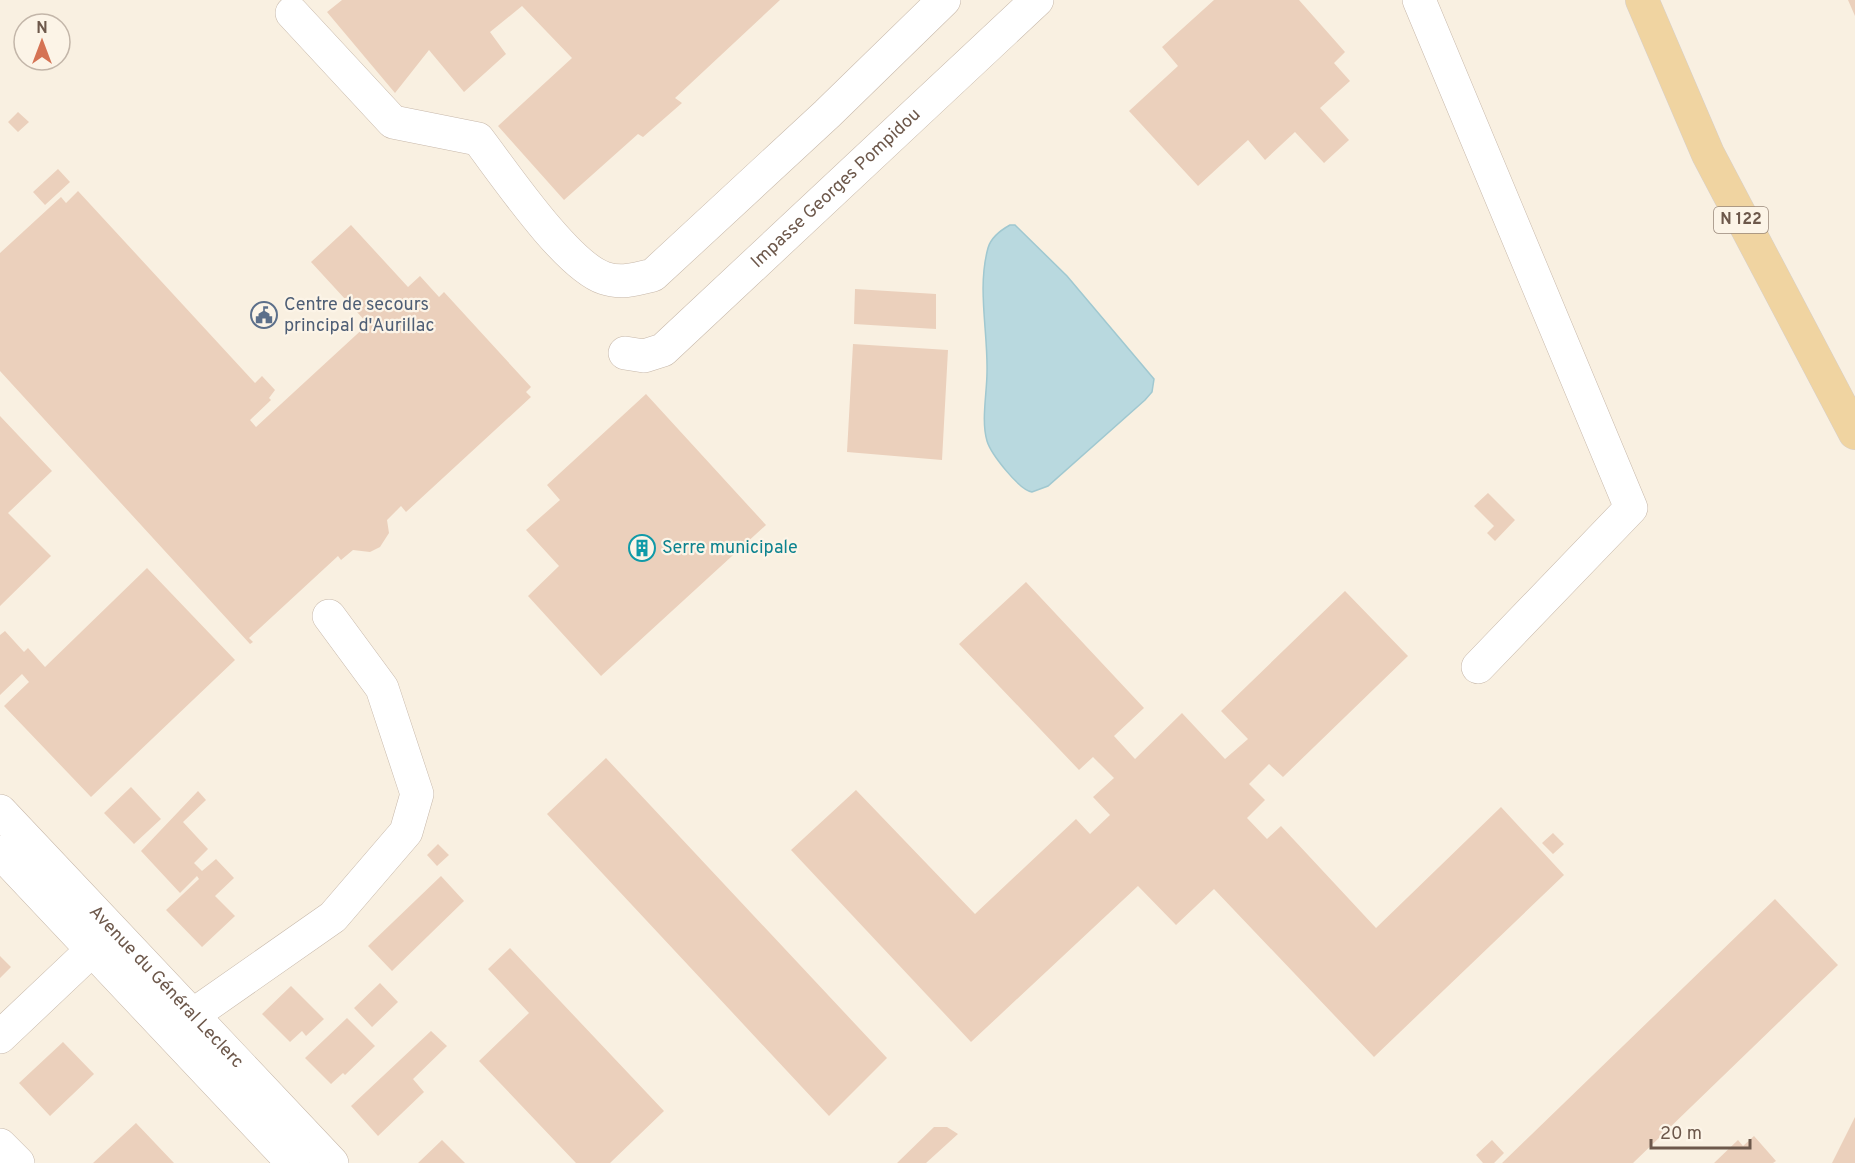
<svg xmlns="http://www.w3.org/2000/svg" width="1855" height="1163" viewBox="0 0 1855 1163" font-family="Overpass,sans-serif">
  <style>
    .water { fill: #b9d9df; stroke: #a0c8d0; stroke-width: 1.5 }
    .building { fill: #ebd0bc }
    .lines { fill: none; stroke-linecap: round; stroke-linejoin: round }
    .minor-casing { stroke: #c7b8aa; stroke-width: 34 }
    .major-casing { stroke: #d6d0cd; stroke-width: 34 }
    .minor { stroke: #fff; stroke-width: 33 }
    .major { stroke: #f0d4a1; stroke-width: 33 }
    .labels { text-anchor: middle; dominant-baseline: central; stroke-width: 4.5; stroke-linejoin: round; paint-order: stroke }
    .shield { fill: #fcf4e7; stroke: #98877a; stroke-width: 1.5 }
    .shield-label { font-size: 16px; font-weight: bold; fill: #6d584b }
    .street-label { font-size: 18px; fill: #6d584b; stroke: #fcf4e7 }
    .service-label { font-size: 18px; fill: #4e5e75; stroke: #fcf4e7; text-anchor: start }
    .culture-label { font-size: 18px; fill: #0d838f; stroke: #fcf4e7; text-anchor: start }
  </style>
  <rect width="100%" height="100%" fill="#f9f0e1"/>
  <path class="water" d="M1010,225H1015L1067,276L1154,379L1152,392L1145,400L1048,486L1032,492C1019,490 991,454 987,441C981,421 987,393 987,372C988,331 977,288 988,248C991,237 1001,230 1010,225Z"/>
  <path class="building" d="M342,0H780L675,98L682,103L643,137L638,134L564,200L498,126L572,58L522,6L490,32L506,54L464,92L429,50L395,93L327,12Z
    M1214,0H1299L1345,52L1334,63L1350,81L1320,108L1349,140L1324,163L1295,132L1265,160L1248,140L1198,186L1129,111L1178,66L1162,47Z
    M1848,0H1855V16Z
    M18,112L29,122L18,132L8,122Z
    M58,169L70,182L45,205L33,192Z
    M78,191L255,383L262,376L275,390L269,398L271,400L250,420L256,427L368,324L311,262L351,225L408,287L420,276L439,297L444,292L531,387L526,392L531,397L406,512L401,506L387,520L389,533L380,547L370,552L353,550L341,560L338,556L249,638L253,642L250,644L0,371V253L61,197L66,203Z
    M855,289L936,294V329L854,324Z
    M853,344L948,350L942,460L847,452Z
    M646,394L766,525L601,676L528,596L559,566L526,530L560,500L547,485Z
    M0,416L52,471L8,513L51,556L0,606Z
    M1488,493L1515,520L1495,541L1487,533L1494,526L1474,506Z
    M147,568L235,660L91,797L4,706L29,682L22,674L0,695V635L5,631L24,652L28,648L45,667Z
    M1026,582L1144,708L1114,736L1135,759L1182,713L1225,759L1248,739L1221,711L1345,591L1408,656L1283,777L1269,764L1249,784L1265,800L1247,818L1267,839L1281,826L1376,928L1501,807L1564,875L1374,1057L1214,889L1176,925L1138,886L971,1042L791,850L856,790L975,914L1076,819L1090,834L1110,815L1093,797L1114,778L1093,757L1079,770L959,644Z
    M606,758L887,1058L829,1116L547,814Z
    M131,787L161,819L134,844L104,813Z
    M198,791L206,800L183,822L208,849L194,863L202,871L216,859L234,878L215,896L235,916L202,947L166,910L199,879L197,876L180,893L141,851Z
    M1553,833L1564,844L1553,854L1542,843Z
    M438,844L449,855L437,866L427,855Z
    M441,876L464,901L392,971L368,946Z
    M1775,899L1838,965L1633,1163H1502Z
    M510,948L664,1111L610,1163H576L479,1061L529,1013L488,969Z
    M0,956L11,967L0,978Z
    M380,983L398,1002L372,1027L354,1008Z
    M291,986L324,1019L306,1036L302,1031L290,1042L262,1014Z
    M347,1018L375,1046L345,1075L343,1073L331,1084L305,1058Z
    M431,1031L447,1046L413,1079L424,1092L378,1136L351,1106Z
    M63,1042L94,1074L50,1116L19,1083Z
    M1855,1117V1163H1832Z
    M136,1123L174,1163H93Z
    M934,1127H947L958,1134L926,1163H897Z
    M1754,1136L1776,1161L1773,1163H1714L1738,1140L1743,1146Z
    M442,1140L465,1163H418Z
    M1492,1140L1504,1153L1494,1163H1483L1476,1155Z"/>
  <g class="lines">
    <defs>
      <g id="minor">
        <path d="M1419,0L1631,508L1478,667"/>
        <path d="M292,13L393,122L478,139C504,173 566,265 604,278C621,284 637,279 653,275L827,114L944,0"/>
        <path id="s1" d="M625,353L644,356L663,350L1037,0"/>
        <path id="s2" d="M0,811L332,1163"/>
        <path d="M0,852L293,1163"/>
        <path d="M193,1015L333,917L406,832L417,794L382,688L329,616"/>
        <path d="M0,1037L93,949"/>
        <path d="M0,1145L18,1163"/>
      </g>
      <path id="major" d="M1642,0L1708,154L1855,433"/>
    </defs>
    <use href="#minor" class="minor-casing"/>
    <use href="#major" class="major-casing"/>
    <use href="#minor" class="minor"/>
    <use href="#major" class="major"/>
  </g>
  <defs>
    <symbol id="civic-ring" viewBox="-11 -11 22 22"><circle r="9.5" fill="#fcf4e7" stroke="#5c6f8a" stroke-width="1.5"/><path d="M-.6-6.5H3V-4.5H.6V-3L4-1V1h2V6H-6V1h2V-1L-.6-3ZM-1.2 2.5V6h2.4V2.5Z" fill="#5c6f8a"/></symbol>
    <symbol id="building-ring" viewBox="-11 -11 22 22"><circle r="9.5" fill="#fcf4e7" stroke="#0f9aa8" stroke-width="1.5"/><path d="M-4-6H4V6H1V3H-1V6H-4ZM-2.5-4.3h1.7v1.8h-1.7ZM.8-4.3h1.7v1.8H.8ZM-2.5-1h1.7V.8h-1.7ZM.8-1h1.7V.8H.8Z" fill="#0f9aa8"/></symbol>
  </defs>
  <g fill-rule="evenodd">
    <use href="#civic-ring" x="249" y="300" width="30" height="30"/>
    <use href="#building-ring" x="627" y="533" width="30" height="30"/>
  </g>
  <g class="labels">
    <rect class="shield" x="1714" y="207" width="54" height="26" rx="4.5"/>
    <g class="shield-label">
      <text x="1741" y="220">N 122</text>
    </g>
    <g class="street-label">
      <text stroke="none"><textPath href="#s1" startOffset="276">Impasse Georges Pompidou</textPath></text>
      <text stroke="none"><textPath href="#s2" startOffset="242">Avenue du Général Leclerc</textPath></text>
    </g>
    <g class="service-label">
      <text x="284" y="305">Centre de secours<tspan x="284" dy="21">principal d'Aurillac</tspan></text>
    </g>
    <g class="culture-label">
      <text x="662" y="548">Serre municipale</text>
    </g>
  </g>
  <g transform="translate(42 42)"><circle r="28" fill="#fcf4e7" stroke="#c3b6a9" stroke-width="1.5"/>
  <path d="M0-4.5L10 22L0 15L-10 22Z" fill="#d57354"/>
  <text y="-9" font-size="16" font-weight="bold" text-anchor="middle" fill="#6d584b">N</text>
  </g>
  <path d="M1651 1139v9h99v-9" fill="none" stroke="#6d584b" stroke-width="3"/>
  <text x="1660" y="1139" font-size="18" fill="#6d584b" stroke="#fcf4e7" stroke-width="4.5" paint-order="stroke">20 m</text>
</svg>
